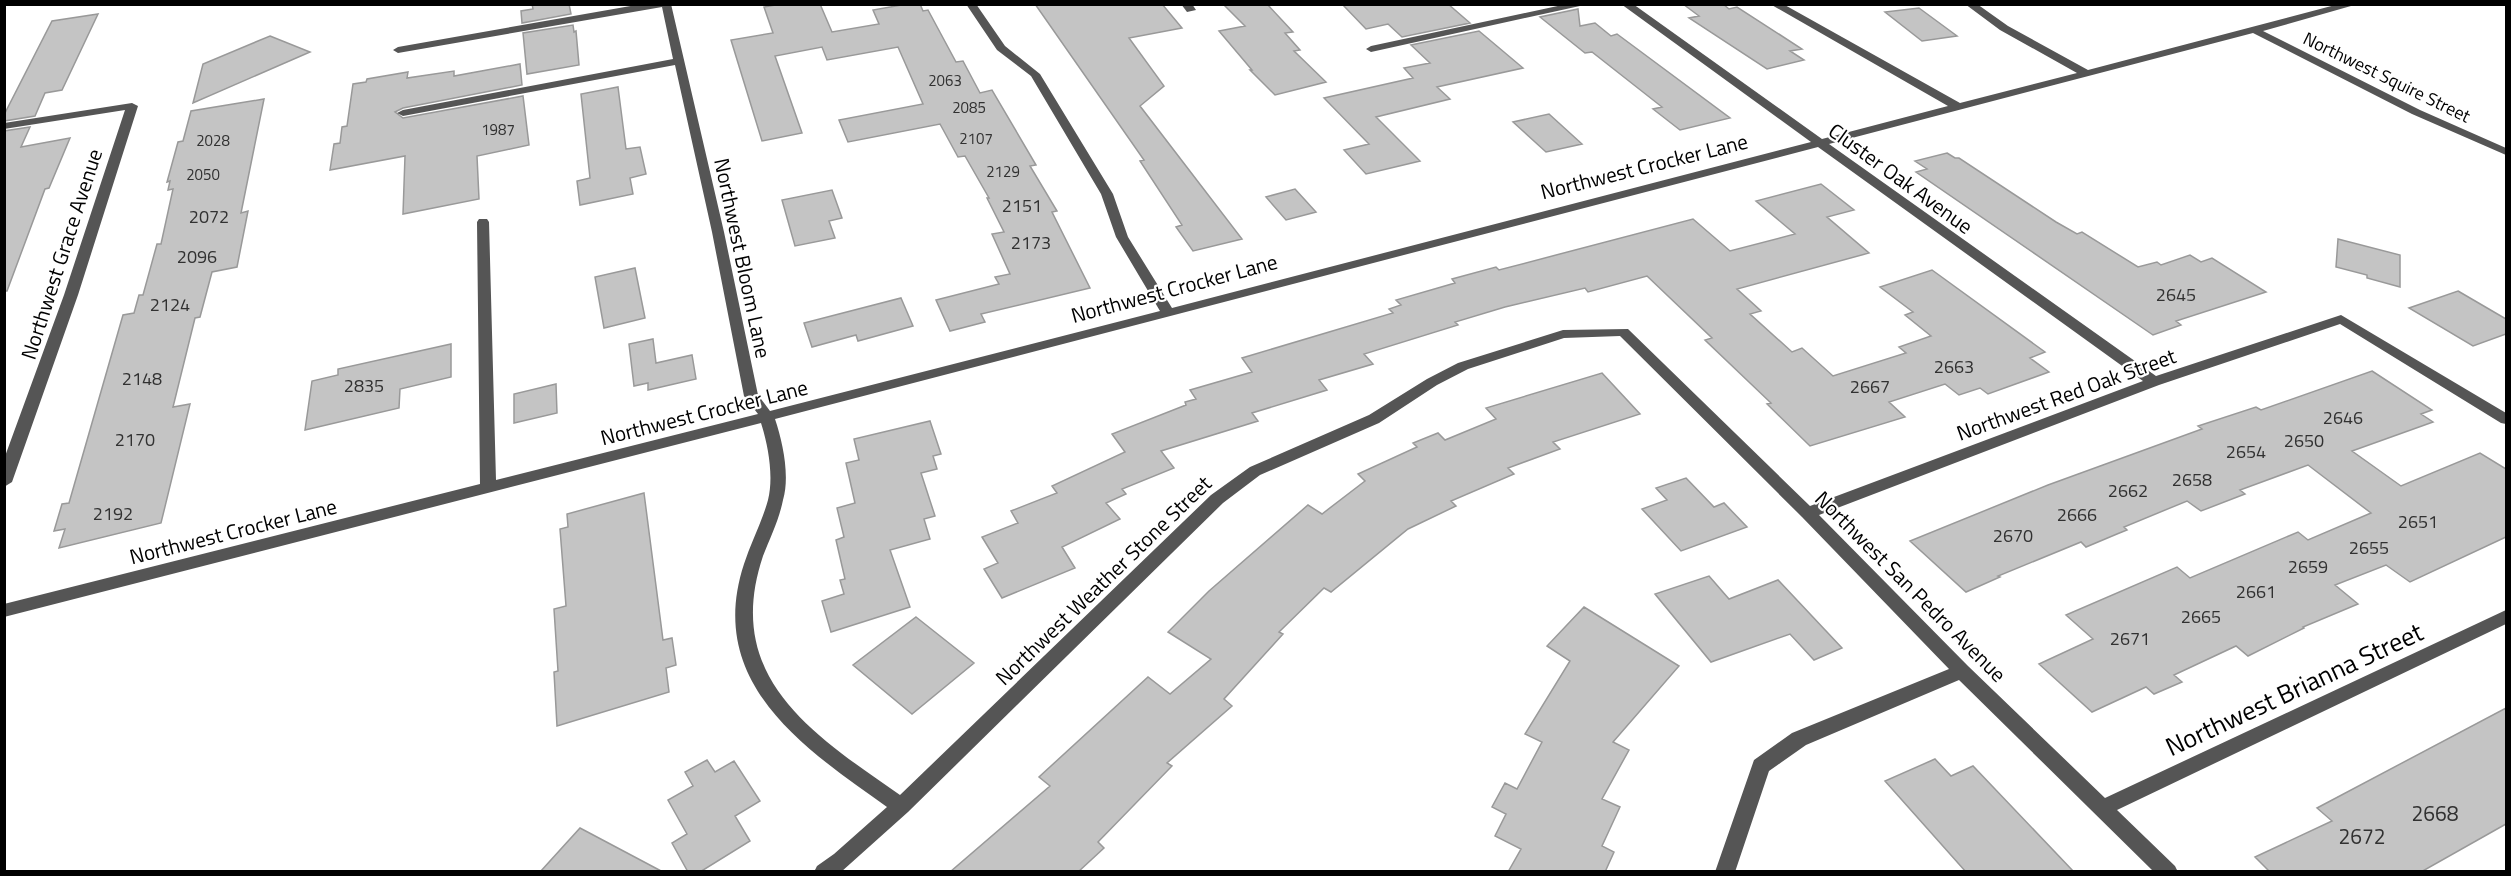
<svg xmlns="http://www.w3.org/2000/svg" width="2511" height="876" viewBox="0 0 2511 876" font-family="'Titillium Web',sans-serif">
  <style>
    .building { fill: #c4c4c4; stroke: #999; stroke-width: 1.5 }
    .lines { fill: none; stroke-linecap: round; stroke-linejoin: round }
    .minor { fill: #555; fill-rule: evenodd }
    .labels { text-anchor: middle; dominant-baseline: central; stroke-width: 4.5; stroke-linejoin: round; paint-order: stroke }
    .far-number-label { font-size: 15px; fill: #313131 }
    .far-street-label { font-size: 18px; fill: #000; stroke: #fff }
    .number-label { font-size: 18px; fill: #313131 }
    .street-label { font-size: 21px; fill: #000; stroke: #fff }
    .near-number-label { font-size: 21px; fill: #313131 }
    .near-street-label { font-size: 26px; fill: #000; stroke: #fff }
  </style>
  <rect width="100%" height="100%" fill="#fff"/>
  <path class="building" d="M532,4H569L571,14L522,23L521,11L533,9Z
    M781,4H820L832,32L879,24L873,10L907,4H920L923,11L928,10L956,62L963,61L980,93L992,90L1036,165L1030,166L1057,211L1052,212L1090,288L981,314L985,322L950,331L936,300L999,284L995,277L1010,274L992,234L1004,232L987,198H989L965,156L958,157L940,124L848,142L839,120L923,104L898,47L827,60L822,47L775,56L802,133L762,141L731,40L773,33L764,7Z
    M1035,4H1162L1182,28L1129,38L1164,86L1140,106L1242,239L1193,251L1176,227L1182,225L1140,161L1144,160Z
    M1223,4H1267L1293,32L1285,33L1300,50L1294,51L1326,82L1275,95L1250,70H1252L1219,31L1245,26Z
    M1342,4H1448L1470,23L1402,37L1388,24L1366,29Z
    M1683,4H1723L1729,9L1737,7L1802,49L1790,51L1804,60L1767,69L1689,18L1699,16Z
    M1919,8L1957,36L1922,41L1885,12Z
    M1578,9L1580,26L1595,23L1611,36L1617,34L1730,118L1680,130L1653,109L1662,107L1592,52L1585,53L1540,17Z
    M98,14L62,90L45,93L35,116L4,121V115L52,21Z
    M573,25L574,32L576,31L579,65L527,74L523,33Z
    M1479,31L1523,68L1437,87L1450,99L1376,117L1420,161L1366,174L1344,150L1369,144L1324,98L1413,78L1404,68L1430,63L1411,45Z
    M270,36L310,52L193,103L203,64Z
    M520,64L522,85L403,108L395,112L403,118L523,96L529,145L477,156L479,199L403,214L405,156L330,170L334,144L340,143L342,127L347,126L353,84L366,82L367,79L408,72L407,78L454,71V76Z
    M618,87L626,149L640,147L646,174L630,178L633,194L580,205L577,181L590,178L581,94Z
    M264,99L241,213L248,211L237,267L212,272L200,317L195,318L173,407L190,404L161,523L59,548L65,529L54,531L62,504L69,503L123,315L134,313L139,295H143L157,244H161L173,189L168,190L170,181L167,182L178,142L183,141L191,111Z
    M1549,114L1582,144L1546,152L1513,122Z
    M30,127L21,147L70,138L49,188L45,189L7,291H4V131Z
    M1947,153L1955,158H1959L2056,222L2077,234L2082,232L2138,267L2157,262L2161,265L2190,255L2201,262L2212,258L2266,292L2176,321L2181,325L2153,335L1916,172L1927,169L1915,161Z
    M1821,184L1854,210L1827,217L1869,253L1737,289L1761,311L1750,314L1792,352L1802,348L1833,376L1906,353L1899,347L1931,336L1905,315L1913,312L1880,287L1932,270L2045,352L2030,358L2049,372L1988,394L1980,388L1959,395L1945,384L1889,402L1905,417L1810,446L1767,404L1771,403L1705,340L1712,338L1647,276L1588,292L1585,288L1505,307L1455,322L1458,325L1364,354L1373,364L1319,380L1327,390L1252,413L1258,421L1161,451L1174,468L1122,489L1126,494L1106,503L1120,519L1062,547L1075,568L1002,598L984,569L998,563L982,537L1018,523L1011,511L1057,493L1052,486L1125,452L1112,434L1186,405L1185,402L1196,399L1190,390L1252,372L1242,358L1393,313L1389,309L1401,305L1396,300L1455,283L1452,279L1496,267L1499,270L1693,219L1730,251L1795,234L1756,201Z
    M1295,189L1316,212L1286,220L1266,197Z
    M832,190L842,218L829,221L835,238L795,246L782,200Z
    M2338,239L2400,255V287L2367,278V275L2336,267Z
    M635,268L645,318L604,328L595,277Z
    M2458,291L2506,319V334L2473,346L2409,308Z
    M901,298L913,326L858,341L856,335L812,347L804,323Z
    M653,339L656,363L692,355L696,379L648,390V383L634,386L629,344Z
    M451,344V377L400,389L399,408L305,430L312,381L338,375V369Z
    M2372,371L2432,410L2421,414L2433,422L2352,451L2401,486L2480,453L2506,469V537L2410,582L2386,565L2335,585L2358,604L2303,627L2304,628L2248,656L2236,646L2174,675L2182,682L2154,694L2146,687L2092,712L2039,664L2093,639L2066,615L2177,567L2190,578L2298,532L2308,540L2371,513L2308,465L2240,490L2245,494L2201,511L2187,501L2124,527L2127,530L2117,534L2086,547L2081,542L1998,576L2000,577L1966,592L1910,541L2048,485L2202,429L2198,426L2256,407L2261,410Z
    M1602,373L1640,414L1553,442L1560,449L1508,468L1514,474L1451,501L1456,506L1408,529L1331,592L1324,588L1279,632L1283,634L1224,699L1232,706L1167,763L1172,766L1098,842L1104,848L1078,872H950L1050,786L1039,777L1148,677L1170,694L1211,659L1168,632L1209,591L1308,505L1322,514L1365,481L1358,474L1417,447L1413,443L1438,433L1445,440L1496,419L1486,408Z
    M556,384L557,413L514,423V394Z
    M930,421L941,454L933,456L937,469L921,473L935,516L924,519L930,539L890,550L910,607L831,632L822,601L844,594L840,580L845,579L836,540L844,537L837,508L855,503L846,463L859,460L854,439Z
    M1686,478L1714,507L1724,503L1747,527L1681,551L1642,509L1667,500L1656,488Z
    M644,493L663,640L672,638L676,665L666,668L669,692L557,726L554,672L558,671L554,609L566,606L560,529L568,527L567,514Z
    M1709,576L1729,599L1778,580L1842,648L1814,660L1790,634L1711,662L1655,594Z
    M1584,607L1679,666L1613,742L1629,750L1602,799L1620,807L1602,846L1614,852L1605,872H1508L1521,849L1495,836L1506,814L1492,807L1505,783L1517,789L1542,742L1525,734L1570,661L1547,646Z
    M916,617L974,663L912,714L853,665Z
    M2506,708V824L2421,872H2270L2255,857L2332,821L2317,808Z
    M1935,759L1951,776L1973,766L2074,872H1966L1885,781Z
    M707,760L715,772L734,761L760,801L735,816L750,841L700,872H688L672,843L687,834L668,800L693,786L685,772Z
    M580,828L663,872H540Z"/>
  <g class="lines">
    <path class="minor" d="M642,4H671L724,232L758,395L770,411L1160,311L1116,237L1101,194L1031,76L997,50L966,4H976L1005,46L1040,74L1113,194L1128,237L1172,308L1811,142L1621,4H1633L1822,139L1948,106L1770,4H1783L1960,103L2077,73L2000,30L1965,4H1977L2008,26L2088,70L2339,4H2358L2263,31L2420,110L2506,148V155L2412,114L2253,33L1829,144L2156,376L2341,315L2506,413V424L2501,423L2340,324L2159,385L1819,515L1968,666L2105,798L2506,610V624L2117,810L2175,866L2178,872H2154L1959,680L1806,745L1769,771L1735,872H1715L1754,760L1792,733L1949,669L1802,517L1620,336L1564,338L1468,369L1437,385L1379,423L1260,475L1223,503L908,812L841,872H814L817,866L834,854L887,807C804,748 705,683 744,564C751,542 762,522 768,500C774,476 768,445 761,423L4,617V604L480,484L477,222L479,219H487L489,222L496,480L758,414L744,396L712,232L675,65L403,116L397,113L403,110L673,59L662,7L398,53L393,50L398,47ZM1818,147L2143,381L1810,506L1628,329L1563,330L1458,363L1427,379L1369,415L1250,467L1211,495L900,795C814,735 722,678 763,556C770,538 779,520 783,500C790,476 783,443 775,419Z
      M1181,4H1192L1196,10L1187,12Z
      M1567,4H1589L1371,52L1366,49L1371,46Z
      M132,103L138,106L78,295L12,482L4,487V459L64,295L125,110L4,129V123Z"/>
  </g>
  <g class="labels">
    <g class="far-number-label">
      <text x="945" y="80">2063</text>
      <text x="969" y="107">2085</text>
      <text x="498" y="129">1987</text>
      <text x="976" y="138">2107</text>
      <text x="213" y="140">2028</text>
      <text x="1003" y="171">2129</text>
      <text x="203" y="174">2050</text>
    </g>
    <g class="far-street-label">
      <text transform="translate(2387 77) rotate(26)">Northwest Squire Street</text>
    </g>
    <g class="number-label">
      <text x="1022" y="205">2151</text>
      <text x="209" y="216">2072</text>
      <text x="1031" y="242">2173</text>
      <text x="197" y="256">2096</text>
      <text x="2176" y="294">2645</text>
      <text x="170" y="304">2124</text>
      <text x="1954" y="366">2663</text>
      <text x="142" y="378">2148</text>
      <text x="364" y="385">2835</text>
      <text x="1870" y="386">2667</text>
      <text x="2343" y="417">2646</text>
      <text x="135" y="439">2170</text>
      <text x="2304" y="440">2650</text>
      <text x="2246" y="451">2654</text>
      <text x="2192" y="479">2658</text>
      <text x="2128" y="490">2662</text>
      <text x="113" y="513">2192</text>
      <text x="2077" y="514">2666</text>
      <text x="2418" y="521">2651</text>
      <text x="2013" y="535">2670</text>
      <text x="2369" y="547">2655</text>
      <text x="2308" y="566">2659</text>
      <text x="2256" y="591">2661</text>
      <text x="2201" y="616">2665</text>
      <text x="2130" y="638">2671</text>
    </g>
    <g class="street-label">
      <text transform="translate(1644 166) rotate(-14)">Northwest Crocker Lane</text>
      <text transform="translate(1901 178) rotate(36)">Cluster Oak Avenue</text>
      <text transform="translate(61 254) rotate(-72)">Northwest Grace Avenue</text>
      <text transform="translate(743 258) rotate(78)">Northwest Bloom Lane</text>
      <text transform="translate(1174 288) rotate(-15)">Northwest Crocker Lane</text>
      <text transform="translate(2066 394) rotate(-20)">Northwest Red Oak Street</text>
      <text transform="translate(704 412) rotate(-14)">Northwest Crocker Lane</text>
      <text transform="translate(233 531) rotate(-14)">Northwest Crocker Lane</text>
      <text transform="translate(1103 580) rotate(-44)">Northwest Weather Stone Street</text>
      <text transform="translate(1911 586) rotate(45)">Northwest San Pedro Avenue</text>
    </g>
    <g class="near-number-label">
      <text x="2435" y="813">2668</text>
      <text x="2362" y="836">2672</text>
    </g>
    <g class="near-street-label">
      <text transform="translate(2294 689) rotate(-25)">Northwest Brianna Street</text>
    </g>
  </g>
  <rect width="2511" height="876" fill="none" stroke="#000000" stroke-width="12"/>
</svg>
